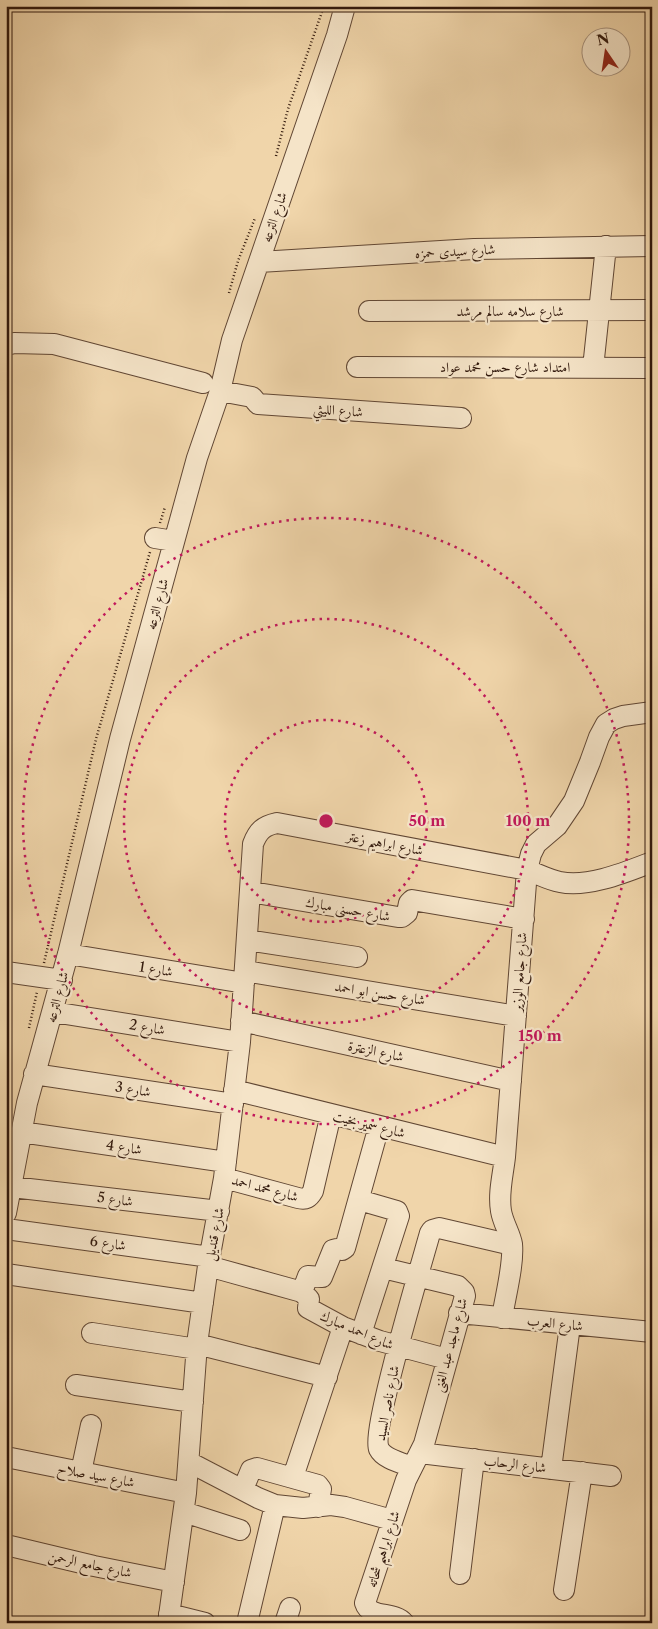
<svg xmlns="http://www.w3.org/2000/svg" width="658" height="1629" viewBox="0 0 658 1629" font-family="'Libre Caslon Text',Amiri,serif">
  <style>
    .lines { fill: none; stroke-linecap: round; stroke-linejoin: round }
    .minor-casing { stroke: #614734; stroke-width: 22 }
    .path { stroke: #31180c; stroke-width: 2.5; stroke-dasharray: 1 2.5; stroke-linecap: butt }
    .minor { stroke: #f5e4c8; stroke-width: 20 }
    .ring { fill: none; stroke: #c2185b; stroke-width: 2.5; stroke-dasharray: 2.5 5 }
    .labels { text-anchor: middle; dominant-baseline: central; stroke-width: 4.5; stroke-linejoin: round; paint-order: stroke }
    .street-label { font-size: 14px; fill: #31180c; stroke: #f5e4c8 }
    .centre { fill: #c2185b; stroke: #f5e4c8; stroke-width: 2.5 }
    .ring-label { font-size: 15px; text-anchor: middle; font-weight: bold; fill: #c2185b; stroke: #f5e4c8; stroke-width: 4.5; stroke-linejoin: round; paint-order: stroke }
  </style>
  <rect width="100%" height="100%" fill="#f0d5aa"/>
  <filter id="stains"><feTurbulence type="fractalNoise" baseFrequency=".004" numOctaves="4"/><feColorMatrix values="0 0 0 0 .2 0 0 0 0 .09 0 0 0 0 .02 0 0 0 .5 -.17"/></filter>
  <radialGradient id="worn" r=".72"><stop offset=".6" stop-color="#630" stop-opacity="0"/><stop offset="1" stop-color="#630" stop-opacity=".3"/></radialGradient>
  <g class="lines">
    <defs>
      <path id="minor" d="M259,262L474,249L652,246
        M369,311L652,310
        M6,345L14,343L54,344L203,383
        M357,367L652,368
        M593,368L606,246
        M220,391L252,397L258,404L461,418
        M155,538L174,541
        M251,892L398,917H402L407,913L409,903L412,900L524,919
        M247,940L357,957
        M68,954L244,983
        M245,971L516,1016
        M6,972L62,980
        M53,1012L240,1042
        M241,1021L511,1081
        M34,1074L233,1104
        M234,1090L505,1157
        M379,1126L345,1248L342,1250L337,1249L333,1250L322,1277L308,1276L302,1292L309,1299L308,1308L343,1327L380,1341L447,1359
        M21,1132L226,1162
        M224,1178L298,1198C306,1200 309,1198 313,1191L331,1114
        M12,1187L219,1211
        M359,1200L397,1211L399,1216L361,1334
        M6,1213L27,1103L68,954L120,739L197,458L220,391L232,340L337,35L345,6
        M6,1229L210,1257
        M208,1266L302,1292
        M383,1268L458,1286L464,1292L465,1296L424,1444L406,1480L365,1603C370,1619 394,1611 404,1623
        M6,1274L203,1303
        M459,1313L652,1332
        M502,1318C505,1297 514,1265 512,1244C510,1233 503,1223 501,1211C498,1193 503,1175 505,1157L527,870L531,854L536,844L557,826L574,801L590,762L599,737L606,724L614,719L623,716L652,712
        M92,1333L197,1349
        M197,1344L327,1377
        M76,1385L193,1402
        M420,1453L611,1476
        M6,1457L186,1493
        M189,1462L258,1498L275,1505L303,1508L331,1505L345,1507L392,1520
        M412,1467C402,1463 384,1459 379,1449C371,1432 422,1262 430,1233L432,1230L439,1228L512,1245
        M551,1469L570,1325
        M81,1472L91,1425
        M293,1477L343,1327
        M243,1489L251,1470L257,1468L318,1485L321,1489L318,1507
        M184,1512L240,1530
        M6,1545L94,1566L174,1582
        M460,1574L474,1459
        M564,1590L582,1472
        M169,1614L205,1623
        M168,1623L186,1493L197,1344L208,1266L224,1178L240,1042L253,844C258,831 263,826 277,823L527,870C538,874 549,880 560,882C588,888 626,872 652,862
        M247,1623L275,1505
        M285,1623L290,1608"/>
    </defs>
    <use href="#minor" class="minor-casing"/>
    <path class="path" d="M276,156L288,109L324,6
      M229,293L238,261L255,218
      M160,523L165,507
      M44,963L96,739L150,552
      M29,1028L37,992"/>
    <use href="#minor" class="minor"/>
  </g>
  <g class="ring">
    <circle cx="326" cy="821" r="101"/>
    <circle cx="326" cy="821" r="202"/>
    <circle cx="326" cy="821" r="303"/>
  </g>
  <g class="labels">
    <g class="street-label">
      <text transform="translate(274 217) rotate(-71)">شارع الترعه</text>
      <text transform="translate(455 251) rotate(-3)">شارع سيدى حمزه</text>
      <text x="510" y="311">شارع سلامه سالم مرشد</text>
      <text x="505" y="367">امتداد شارع حسن محمد عواد</text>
      <text transform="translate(338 410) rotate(4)">شارع الليثي</text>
      <text transform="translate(157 604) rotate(-75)">شارع الترعه</text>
      <text transform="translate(385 843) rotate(11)">شارع ابراهيم زعتر</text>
      <text transform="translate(348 909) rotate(10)">شارع حسنى مبارك</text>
      <text transform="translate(156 969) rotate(9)">شارع 1</text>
      <text transform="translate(519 972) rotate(-86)">شارع جامع الوزير</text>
      <text transform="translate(380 993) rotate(9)">شارع حسن ابو احمد</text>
      <text transform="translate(57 997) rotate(-75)">شارع الترعه</text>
      <text transform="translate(147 1027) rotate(9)">شارع 2</text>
      <text transform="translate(376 1051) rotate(12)">شارع الزعترة</text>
      <text transform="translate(133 1089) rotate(9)">شارع 3</text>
      <text transform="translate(369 1124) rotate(14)">شارع سمير بخيت</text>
      <text transform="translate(124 1147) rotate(8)">شارع 4</text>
      <text transform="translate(265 1188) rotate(15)">شارع محمد احمد</text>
      <text transform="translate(115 1199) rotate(7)">شارع 5</text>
      <text transform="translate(214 1234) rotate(-79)">شارع قنديل</text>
      <text transform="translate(108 1243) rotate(8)">شارع 6</text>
      <text transform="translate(555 1323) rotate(6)">شارع العرب</text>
      <text transform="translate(357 1330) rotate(23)">شارع احمد مبارك</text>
      <text transform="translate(450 1345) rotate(-75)">شارع ماجد عبد الغنى</text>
      <text transform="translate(387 1403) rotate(-79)">شارع ناصر السيد</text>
      <text transform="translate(515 1464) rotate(7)">شارع الرحاب</text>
      <text transform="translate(96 1475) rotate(11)">شارع سيد صلاح</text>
      <text transform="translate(383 1549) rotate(-72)">شارع ابراهيم شحاته</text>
      <text transform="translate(90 1564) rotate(12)">شارع جامع الرحمن</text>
    </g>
  </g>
  <circle cx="326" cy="821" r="8" class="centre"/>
  <g class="ring-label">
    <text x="427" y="826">50 m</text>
    <text x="528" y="826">100 m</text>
    <text x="540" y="1041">150 m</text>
  </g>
  <rect width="658" height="1629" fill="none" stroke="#f0d5aa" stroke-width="25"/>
  <rect x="8" y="8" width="643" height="1614" fill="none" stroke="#31180c" stroke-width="2.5"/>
  <rect x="12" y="12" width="633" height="1604" fill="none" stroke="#31180c"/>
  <g transform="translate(606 52) rotate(347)"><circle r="24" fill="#f5e4c8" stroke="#a7927d"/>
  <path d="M0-4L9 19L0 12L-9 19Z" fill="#8f2418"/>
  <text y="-8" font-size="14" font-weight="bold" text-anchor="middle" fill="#31180c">N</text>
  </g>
  <rect width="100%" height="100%" filter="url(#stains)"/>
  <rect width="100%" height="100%" fill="url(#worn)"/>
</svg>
